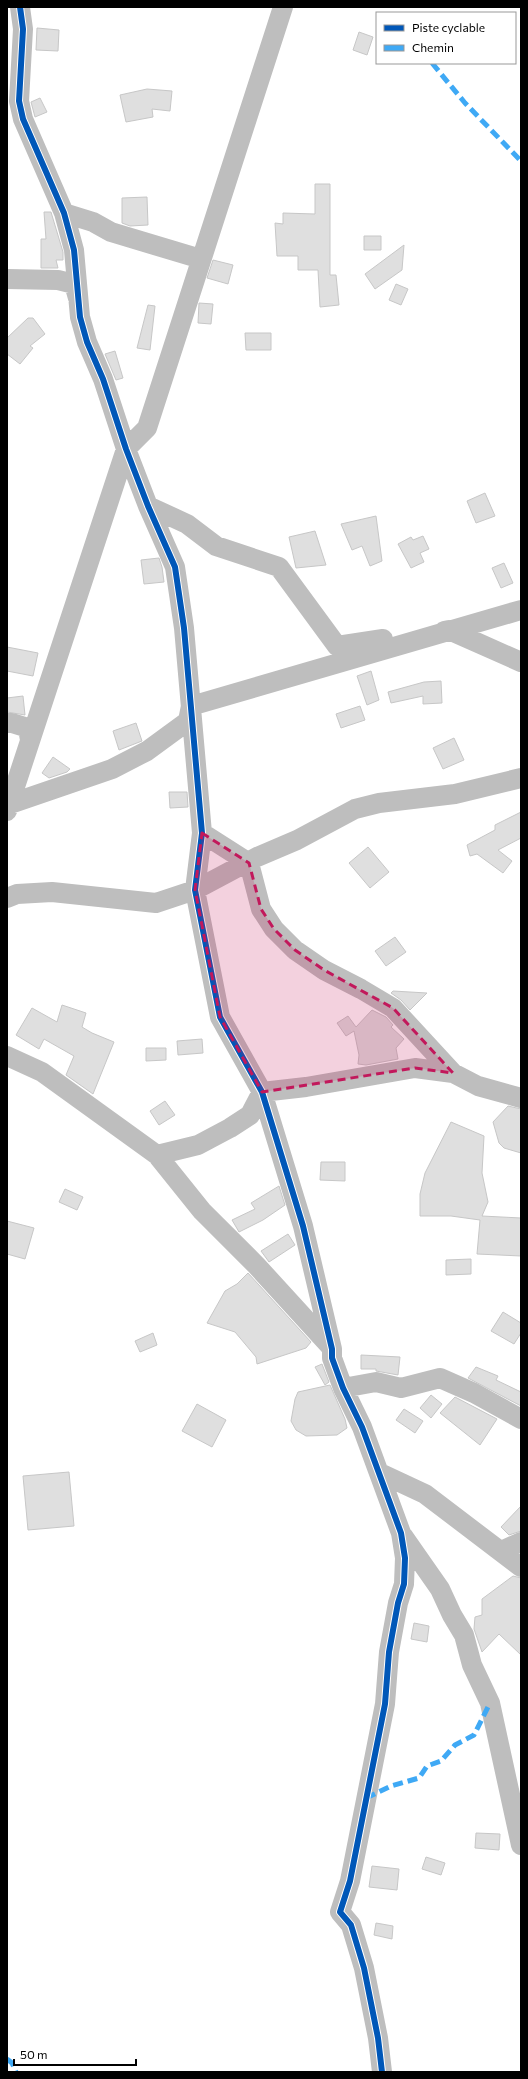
<svg xmlns="http://www.w3.org/2000/svg" width="528" height="2079" viewBox="0 0 528 2079" font-family="Commissioner,sans-serif">
  <style>
    .building { fill: #dfdfdf; stroke: #c7c7c7 }
    .lines { fill: none; stroke-linecap: round; stroke-linejoin: round }
    .minor { stroke: #bebebe; stroke-width: 20 }
    .quiet { stroke: #3fa9f5; stroke-width: 5; stroke-dasharray: 10 5; stroke-linecap: butt }
    .cycleway-casing { stroke: #fff; stroke-width: 8 }
    .cycleway { stroke: #0057b8; stroke-width: 6 }
    .marked { fill: #c2185b; fill-opacity: 0.2; stroke: #c2185b; stroke-width: 3; stroke-dasharray: 8 5; stroke-linejoin: round }
  </style>
  <rect width="100%" height="100%" fill="#fff"/>
  <path class="building" d="M37,28L59,30L58,51L36,50Z
    M359,32L373,37L367,55L353,50Z
    M147,89L172,91L170,111L152,109L153,117L126,122L120,95Z
    M40,98L47,112L35,117L31,102Z
    M315,184H330V275H336L339,305L320,307L318,270H298V256H277L275,223L283,224V213L315,214Z
    M147,197L148,225L130,226L122,223V198Z
    M44,212H51L63,252V260H56L58,268H41V239H46Z
    M364,236H381V250H364Z
    M404,245L402,270L375,289L365,274Z
    M213,260L233,265L228,284L207,278Z
    M396,284L408,289L401,305L389,300Z
    M199,303L213,304L211,324L198,323Z
    M148,305L155,306L150,350L137,348Z
    M28,318H33L45,334L30,346L33,348L20,364L7,354V338Z
    M245,333H271V350H246Z
    M115,351L123,378L116,380L105,354Z
    M485,493L495,516L476,523L467,501Z
    M376,516L382,561L370,566L362,546L352,550L341,524Z
    M315,531L326,565L296,568L289,537Z
    M423,536L429,549L420,553L424,562L411,568L398,544L411,537L413,540Z
    M159,558L162,567L164,582L144,584L141,560Z
    M504,563L513,583L501,588L492,568Z
    M7,647L38,653L33,676L7,671Z
    M371,671L379,700L367,705L357,676Z
    M441,681L442,703L423,704V696L391,703L388,692L424,682Z
    M23,696L25,715L7,712V698Z
    M360,706L365,720L341,728L336,714Z
    M136,723L142,741L119,750L113,731Z
    M454,738L464,760L443,769L433,748Z
    M53,757L70,769L67,772L49,778L42,773Z
    M169,792H187L188,807L170,808Z
    M521,812V838L498,850L512,861L503,873L477,854L470,856L467,845L495,830V825Z
    M368,847L389,872L370,888L349,863Z
    M395,937L406,952L386,966L375,951Z
    M393,991L427,993L410,1010L401,1000L391,993Z
    M62,1005L86,1013L82,1027L92,1033L114,1042L93,1094L66,1075L74,1056L44,1039L39,1049L16,1035L32,1008L57,1022Z
    M372,1010L386,1017L393,1025L391,1027L404,1039L396,1048L398,1059L366,1065L358,1064L359,1055L354,1031L346,1036L337,1023L348,1016L356,1027Z
    M202,1039L203,1053L178,1055L177,1041Z
    M146,1048H166V1060L146,1061Z
    M165,1101L175,1115L159,1125L150,1111Z
    M508,1106L521,1109V1153L504,1148L499,1143L493,1122Z
    M451,1122L484,1136L482,1173L488,1202L482,1216L521,1218V1256L477,1254L480,1220L451,1216H420V1194L425,1173Z
    M321,1162H345V1181L320,1180Z
    M279,1186L285,1205L263,1220L239,1232L232,1220L255,1209L251,1203Z
    M65,1189L83,1197L77,1210L59,1202Z
    M7,1221L34,1228L25,1259L7,1254Z
    M288,1234L295,1245L269,1262L261,1251Z
    M471,1259V1274L446,1275V1260Z
    M248,1273L311,1342L306,1348L257,1364L256,1357L235,1332L207,1323L225,1291L237,1284Z
    M503,1312L521,1323V1333L514,1344L491,1331Z
    M153,1333L157,1345L140,1352L135,1341Z
    M361,1355L400,1357L398,1375L376,1371V1369H361Z
    M322,1364L329,1382L325,1385L315,1367Z
    M476,1367L498,1376L496,1380L521,1392V1406L468,1378Z
    M330,1385L345,1419L347,1428L337,1435L306,1436L296,1430L291,1421L295,1399L298,1392Z
    M431,1395L442,1404L431,1418L420,1408Z
    M455,1397L497,1419L480,1445L440,1413Z
    M197,1404L226,1420L212,1447L182,1431Z
    M404,1409L423,1421L415,1433L396,1420Z
    M69,1472L74,1526L28,1530L23,1476Z
    M521,1506V1531L509,1535L501,1527Z
    M513,1576L521,1578V1655L499,1634L482,1652L474,1629L475,1617L482,1615V1599Z
    M414,1623L429,1626L427,1642L411,1639Z
    M476,1833L500,1834L499,1850L475,1848Z
    M426,1857L445,1863L441,1875L422,1869Z
    M372,1866L399,1869L397,1890L369,1887Z
    M376,1923L393,1926L392,1939L374,1935Z"/>
  <g class="lines">
    <path class="minor" d="M20,7L23,29L19,101L23,119L64,213L74,250L80,317L87,342L103,379L126,449L148,506L175,567L184,628L202,833L195,890L220,1017L262,1092L303,1226L332,1349V1358L343,1388L362,1427L401,1533L405,1558L404,1584L398,1603L389,1652L385,1704L350,1881L340,1912L351,1925L364,1968L378,2038L382,2072
      M64,213L93,222L111,232L201,259
      M7,279L58,280L74,284L78,298
      M148,506L187,524L216,546L279,567L337,646L383,639
      M444,631L449,630L521,662
      M7,723H12L28,728L30,740
      M10,804L112,769L147,751L188,721L191,706L521,610
      M7,811L126,449L147,428L283,7
      M202,833L249,863L261,909L274,929L295,950L324,970L361,989L393,1008L453,1073
      M7,898L17,894L52,892L156,903L195,890L257,857L297,840L355,809L379,803L455,794L521,778
      M7,1056L42,1072L157,1155L202,1211L256,1265L330,1346
      M157,1155L198,1145L230,1128L250,1115L262,1092L306,1087L415,1068L453,1073L478,1086L521,1098
      M343,1388L376,1382L401,1388L440,1378L474,1393L521,1419
      M380,1473L425,1494L521,1567
      M403,1536L440,1589L452,1615L464,1635L472,1665L490,1703L521,1845
      M501,1551L521,1542"/>
    <path class="quiet" d="M432,63L465,103L521,161
      M366,1798L391,1786L419,1778L427,1766L441,1761L455,1745L474,1735L490,1703
      M7,2059L12,2063L16,2072"/>
    <defs>
      <path id="cycleway" d="M20,7L23,29L19,101L23,119L64,213L74,250L80,317L87,342L103,379L126,449L148,506L175,567L184,628L202,833L195,890L220,1017L262,1092L303,1226L332,1349V1358L343,1388L362,1427L401,1533L405,1558L404,1584L398,1603L389,1652L385,1704L350,1881L340,1912L351,1925L364,1968L378,2038L382,2072"/>
    </defs>
    <use href="#cycleway" class="cycleway-casing"/>
    <use href="#cycleway" class="cycleway"/>
  </g>
  <path class="marked" d="M202,833L249,863L261,909L274,929L295,950L324,970L393,1008L453,1073L415,1068L262,1092L220,1017L195,890Z"/>
  <rect width="528" height="2079" fill="none" stroke="#000000" stroke-width="16"/>
  <rect x="376" y="12" width="140" height="52" fill="#ffffff" stroke="#999999"/>
  <rect x="384" y="25" width="20" height="6" fill="#0057b8" stroke="#999999"/>
  <text x="412" y="32" font-size="12" fill="#000000">Piste cyclable</text>
  <rect x="384" y="45" width="20" height="6" fill="#3fa9f5" stroke="#999999"/>
  <text x="412" y="52" font-size="12" fill="#000000">Chemin</text>
  <path d="M14 2059v6h122v-6" fill="none" stroke="#000000" stroke-width="2"/>
  <text x="20" y="2059" font-size="12" fill="#000000" stroke="#ffffff" stroke-width="3" paint-order="stroke">50 m</text>
</svg>
